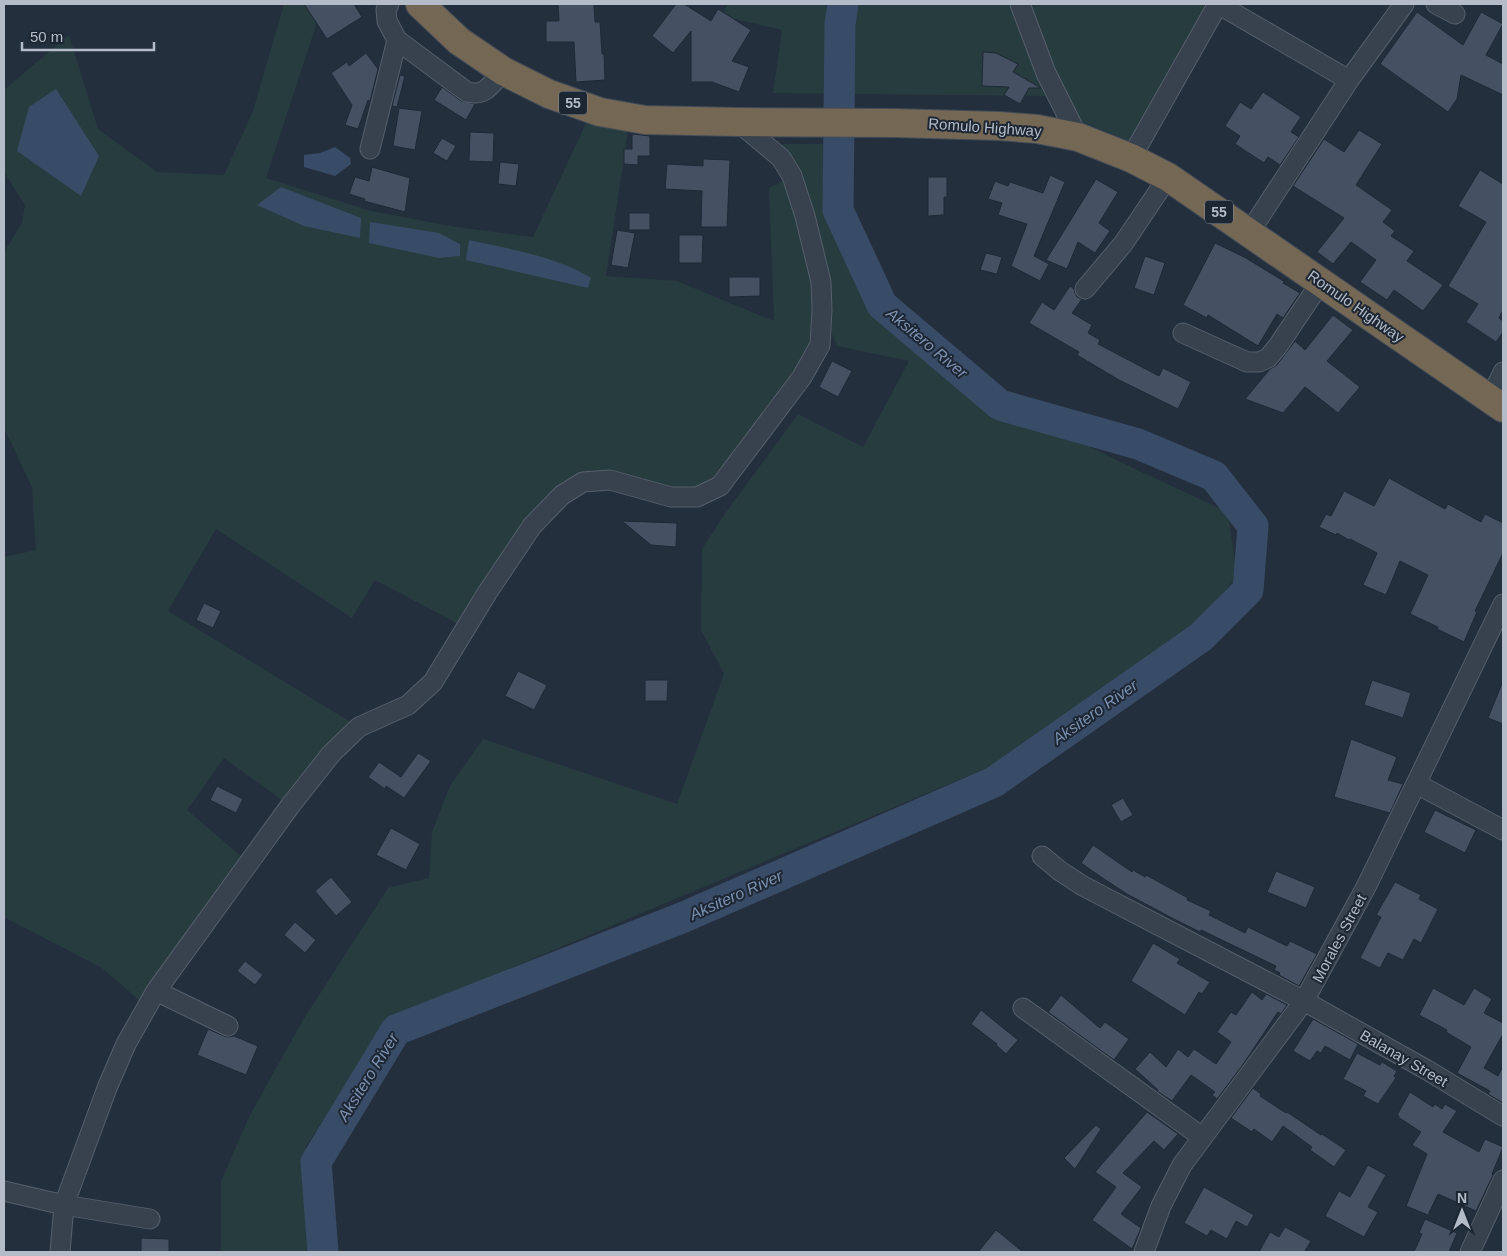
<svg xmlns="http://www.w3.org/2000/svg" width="1507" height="1256" viewBox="0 0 1507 1256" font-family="Helvetica,sans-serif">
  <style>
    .green { fill: #263c3f }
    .water { fill: #394c67 }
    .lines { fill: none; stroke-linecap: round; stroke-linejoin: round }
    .river { stroke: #394c67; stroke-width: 31 }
    .building { fill: #455162; stroke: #1f2835 }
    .minor-casing { stroke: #565f6c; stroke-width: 21 }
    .highway-casing { stroke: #434c59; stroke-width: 30 }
    .minor { stroke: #38414e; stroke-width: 19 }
    .highway { stroke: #746855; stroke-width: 28 }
    .labels { text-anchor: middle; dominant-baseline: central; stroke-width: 4; stroke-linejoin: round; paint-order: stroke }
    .shield { fill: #1d2633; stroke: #878f9c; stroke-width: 1 }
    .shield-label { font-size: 14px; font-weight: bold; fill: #b4bcc9 }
    .street-label { font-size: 15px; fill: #b4bcc9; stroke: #1d2633 }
    .water-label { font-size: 16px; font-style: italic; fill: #7c92b1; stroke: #1d2633 }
  </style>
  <rect width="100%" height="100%" fill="#242f3e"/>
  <path class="green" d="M284,4H323L266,178L371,211L456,227L533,237L589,117L629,124L606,276L677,281L774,321L769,188L792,176L782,144H832L838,210L882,305L992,398L1137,470L1228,512L1237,576L1198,625L992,766L392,1018L306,1146L313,1252H221V1181L250,1115L303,1020L388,888L429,878L432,832L450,786L483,739L677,804L724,674L701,630L702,549L724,515L798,414L863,447L909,361L837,346L823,312L820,345L702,495L610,480L562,495L466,628L375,580L352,618L216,529L168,611L359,727L290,806L224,758L187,810L249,863L140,1001L102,968L4,917V557L36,550L32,487L4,428V252L22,223L25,205L4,172V90L69,35L98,129L157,172L224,175L253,111Z
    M727,4H1218L1139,145L1068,116L1039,55L1045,96L773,93L782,30L723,16Z"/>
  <path class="water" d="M56,89L99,156L81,196L17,151L29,107Z
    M335,147L350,158L351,164L335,176L304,167V155L320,153Z
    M281,187L361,218L360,238L304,226L257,205Z
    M370,222L439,233L460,244V256L439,258L369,243Z
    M469,240C509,249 556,256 591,278L588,288L466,260Z"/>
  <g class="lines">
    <path class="river" d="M323,1252L316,1162L396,1030L684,917L994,782L1201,637L1248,590L1253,526L1214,476L1138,444L1000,405L882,305L838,210L840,24L843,4"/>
  </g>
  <path class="building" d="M304,4H354L362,17L327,39Z
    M558,4H594L595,22H600L602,54H604L605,80L576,82L574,42H546V21H559Z
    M676,4H684L711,21L718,9L751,30L732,61L749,67L739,92L712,82H691V31L673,53L652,36Z
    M1417,12L1463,45L1481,12L1503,24L1486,55L1503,64V95L1461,75L1457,99L1448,112L1380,64Z
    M983,52L996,53L1018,64L1013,72L1041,88H1029L1020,104L1004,95L1009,87L982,86Z
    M366,53L378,69L370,101L368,100L358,129L345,125L352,105L331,73L347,62L349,66Z
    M400,75L405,76L397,107L392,106Z
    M442,87L461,101L475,104L466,120L434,100Z
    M1263,92L1301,117L1291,132L1299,137L1280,165L1268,157L1264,163L1235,144L1240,136L1225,126L1240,102L1251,109Z
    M399,108L422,111L415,150L393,146Z
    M1359,130L1382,144L1356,185L1392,210L1383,222L1395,231L1391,236L1414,251L1407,261L1443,285L1423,311L1394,290L1387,300L1360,282L1376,260L1351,242L1333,264L1317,252L1344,218L1293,186L1324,139L1344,152Z
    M470,132L494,133L493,162L469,161Z
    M632,134L650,136V156H638V165L624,164V149H632Z
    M442,138L456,146L447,161L433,153Z
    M703,159L730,160L727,227H701L702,191L665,189L667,164L703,166Z
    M500,162L519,164L516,186L498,184Z
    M372,167L410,178L405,212L364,201L365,199L349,194L355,177L369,181Z
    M1480,170L1503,184V310L1499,318L1503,321V332L1496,342L1466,322L1478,304L1448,286L1486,222L1458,206Z
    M1050,175L1065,182L1034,256L1049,264L1040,281L1011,266L1027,224L998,215L1002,203L988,199L995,181L1008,186L1010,182L1043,193Z
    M928,177H947V197H944V215L928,216Z
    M1096,179L1118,192L1099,223L1110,231L1095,253L1078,242L1067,269L1046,260Z
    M629,213H650V230H629Z
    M617,230L635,233L628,268L611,265Z
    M679,235H703L702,263H679Z
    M1215,243L1246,258L1285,282L1283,283L1300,293L1283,318L1277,314L1258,346L1208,315L1207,318L1183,305Z
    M986,253L1002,257L997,274L980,270Z
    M1145,256L1165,263L1154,295L1134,288Z
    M729,277H760V296L729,297Z
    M1070,286L1074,289L1075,293L1077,297L1082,299L1072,313L1092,325L1088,333L1100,340L1098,344L1159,376L1163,368L1191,382L1178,409L1119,380L1077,355L1079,352L1029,323L1042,302L1054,310Z
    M1333,315L1353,330L1327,361L1360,387L1338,413L1305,387L1283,413L1245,399L1270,369L1277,365L1295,341L1305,350Z
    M832,361L852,371L838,397L819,387Z
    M1389,478L1445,509L1448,504L1481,522L1485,514L1503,523V553L1475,611L1477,612L1464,642L1437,629L1438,627L1410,614L1428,575L1400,561L1386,595L1363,585L1377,553L1350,539L1349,540L1337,533L1336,535L1319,527L1326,514L1331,516L1344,491L1374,506Z
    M622,521L677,523L676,547L651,545Z
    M204,603L221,611L213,628L196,620Z
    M518,671L547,685L534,710L505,696Z
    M645,680H668L667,701H645Z
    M1372,680L1411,693L1403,718L1364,705Z
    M1503,681V724L1488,718Z
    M1351,739L1397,757L1388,780L1403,784L1390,813L1334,797Z
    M418,753L431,761L404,798L386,786L385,789L368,777L379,762L401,777Z
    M217,786L243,799L236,813L210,800Z
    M1123,798L1133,815L1121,822L1111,805Z
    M1435,810L1476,830L1465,853L1424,832Z
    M391,828L420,844L406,870L376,855Z
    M1093,845L1132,872L1133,870L1145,877L1146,875L1188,898L1187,900L1211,911L1209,915L1245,933L1248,927L1287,946L1290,941L1317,954L1299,986L1279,975L1280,973L1274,970L1276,966L1201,930L1200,932L1172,918L1127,894L1101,877L1081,863Z
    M1276,871L1315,887L1306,908L1267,892Z
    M331,877L352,902L336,916L315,891Z
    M1395,882L1421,895L1419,899L1438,909L1421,943L1414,939L1403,960L1388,953L1380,968L1360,958L1381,917L1376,915Z
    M295,922L316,940L305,953L284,935Z
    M1153,943L1180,959L1177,963L1210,982L1202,994L1199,992L1185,1015L1131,981Z
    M245,961L263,975L255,985L237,971Z
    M1433,988L1464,1005L1474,988L1492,999L1484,1013L1503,1023V1034L1484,1068L1498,1076L1503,1066V1103L1488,1094L1490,1091L1457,1073L1471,1047L1446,1032L1447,1030L1419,1015Z
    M1252,992L1262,1000L1266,994L1287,1005L1281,1014L1278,1012L1244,1063L1217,1099L1212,1095L1215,1092L1191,1075L1172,1101L1157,1091L1158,1090L1135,1069L1150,1052L1166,1067L1178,1049L1188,1057L1194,1049L1216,1064L1231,1042L1217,1032L1231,1012L1236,1015Z
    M1061,995L1100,1028L1105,1022L1129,1039L1114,1060L1048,1012Z
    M981,1010L1018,1040L1006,1054L996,1045L997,1044L971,1024Z
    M1313,1019L1358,1044L1350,1060L1325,1046L1321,1053L1317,1051L1310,1061L1293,1051Z
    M208,1029L224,1036L228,1037L234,1036L258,1046L246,1075L197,1055Z
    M1357,1053L1380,1065L1382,1062L1397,1071L1394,1076L1396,1078L1378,1104L1363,1096L1366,1091L1343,1079Z
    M1253,1088L1261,1094L1260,1096L1286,1113L1287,1112L1321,1135L1322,1134L1346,1150L1334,1167L1310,1150L1312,1147L1283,1126L1272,1142L1254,1129L1252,1132L1231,1118Z
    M1410,1092L1433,1107L1435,1104L1442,1109L1445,1104L1457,1111L1443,1132L1479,1152L1485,1139L1503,1147L1492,1174L1493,1175L1476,1211L1438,1194L1428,1215L1406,1206L1427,1154L1412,1145L1421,1132L1398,1117L1399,1116L1397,1115Z
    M1147,1112L1178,1134L1164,1150L1154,1141L1123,1173L1142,1187L1121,1214L1141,1228L1132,1249L1092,1220L1116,1187L1095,1172Z
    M1096,1125L1101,1129L1075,1169L1064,1158Z
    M1368,1165L1386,1175L1368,1207L1378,1212L1364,1237L1325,1216L1339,1191L1350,1197Z
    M1204,1187L1254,1215L1247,1227L1236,1221L1227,1239L1211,1230L1207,1236L1184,1223Z
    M1425,1219L1457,1233L1449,1252H1414L1422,1234L1419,1233Z
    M1285,1227L1311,1241L1305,1251L1307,1252H1259L1270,1232L1279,1237Z
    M996,1230L1023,1252H978Z
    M141,1238L169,1239V1252H141Z"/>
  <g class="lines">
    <defs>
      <path id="minor" d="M389,4L386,10L387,21L397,40L467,92C486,97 491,84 503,71
        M1020,4L1046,73L1078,137
        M1218,4L1349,80
        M1436,4L1455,14
        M370,149L397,40
        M1131,158L1218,4
        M1249,233L1349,80L1404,4
        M1085,289L1123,244L1168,177
        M1183,333L1247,362H1259L1268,358L1278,346L1321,282
        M1490,399L1503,372
        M1417,784L1503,830
        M1042,856L1060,871L1083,886L1304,1001L1427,1070L1503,1116
        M156,991L228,1026
        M1023,1008L1202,1137
        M4,1191L64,1205L107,1088L126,1044L156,991L290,806L331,754L359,727L408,705L433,682L487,593L532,526L562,495L583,482L610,480L671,497H697L720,486L802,377L820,345L822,310L821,282L805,216L792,176L781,158L738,122
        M60,1252L64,1205L150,1219
        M1144,1252L1161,1206L1182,1165L1304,1001L1367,885L1503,604
        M1470,1252L1503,1180"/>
      <path id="highway" d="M420,4L459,41L503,71L549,94L600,112L645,120L738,122L894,123L999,126L1037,129L1078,137L1131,158L1168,177L1503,408"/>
    </defs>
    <use href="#minor" class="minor-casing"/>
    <use href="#highway" class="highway-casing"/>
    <use href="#minor" class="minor"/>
    <use href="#highway" class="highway"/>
  </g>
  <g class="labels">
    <g class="shield">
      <rect x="559" y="91.5" width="28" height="23" rx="4"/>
      <rect x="1205" y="200.5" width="28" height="23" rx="4"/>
    </g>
    <g class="shield-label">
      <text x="573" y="103">55</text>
      <text x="1219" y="212">55</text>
    </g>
    <g class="street-label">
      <text transform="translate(985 127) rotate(4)">Romulo Highway</text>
      <text transform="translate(1356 306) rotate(35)">Romulo Highway</text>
      <text transform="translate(1339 938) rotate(-62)">Morales Street</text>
      <text transform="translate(1404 1058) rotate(30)">Balanay Street</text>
    </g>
    <g class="water-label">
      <text transform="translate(927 343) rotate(40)">Aksitero River</text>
      <text transform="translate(1095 712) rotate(-35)">Aksitero River</text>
      <text transform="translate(736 895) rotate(-24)">Aksitero River</text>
      <text transform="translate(368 1077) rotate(-58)">Aksitero River</text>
    </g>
  </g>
  <rect width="1507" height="1256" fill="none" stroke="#b4bcc9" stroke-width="10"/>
  <g transform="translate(1462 1211)" stroke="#1d2633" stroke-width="4" paint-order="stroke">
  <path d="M0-4L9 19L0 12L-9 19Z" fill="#b4bcc9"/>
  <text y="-8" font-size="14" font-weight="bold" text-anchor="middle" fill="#b4bcc9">N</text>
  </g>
  <path d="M22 42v8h132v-8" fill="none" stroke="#b4bcc9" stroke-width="2.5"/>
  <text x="30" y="42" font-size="15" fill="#b4bcc9" stroke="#1d2633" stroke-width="4" paint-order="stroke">50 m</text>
</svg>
